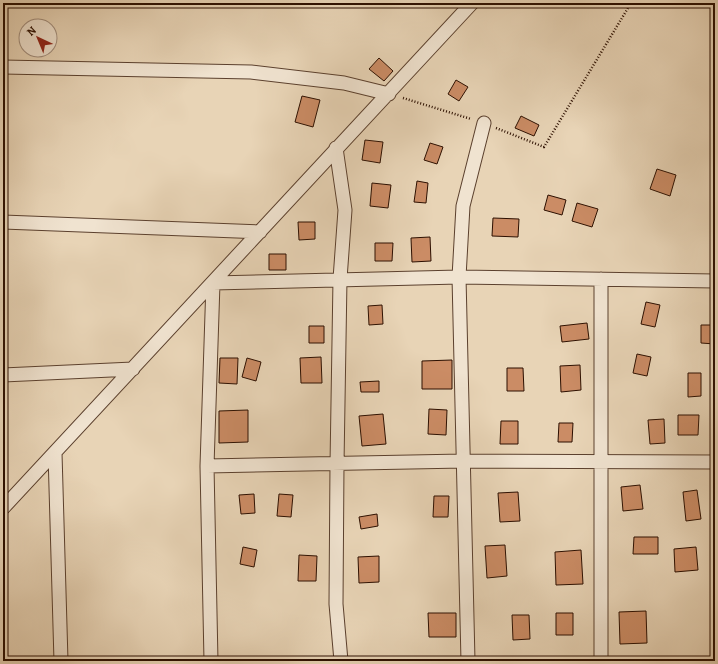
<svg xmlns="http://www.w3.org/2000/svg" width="718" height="664" viewBox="0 0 718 664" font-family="Alegreya,serif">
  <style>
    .building { fill: #cb8c65; stroke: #2c0f00 }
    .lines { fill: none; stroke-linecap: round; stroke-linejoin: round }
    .street-casing { stroke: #5b402e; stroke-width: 15 }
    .path { stroke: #2c0f00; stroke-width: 2.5; stroke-dasharray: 1 2; stroke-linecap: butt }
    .street { stroke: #f0e3d0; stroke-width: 13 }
  </style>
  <rect width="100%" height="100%" fill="#e8d4b6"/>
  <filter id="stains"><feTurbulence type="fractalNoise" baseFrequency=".005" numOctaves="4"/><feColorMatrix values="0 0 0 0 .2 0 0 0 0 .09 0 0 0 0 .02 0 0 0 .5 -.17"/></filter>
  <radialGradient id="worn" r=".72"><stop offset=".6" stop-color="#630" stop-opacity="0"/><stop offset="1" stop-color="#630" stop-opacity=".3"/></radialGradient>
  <path class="building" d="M379,58L393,71L384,81L369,69Z
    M456,80L468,87L459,101L448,94Z
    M302,96L320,100L313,127L295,122Z
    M521,116L539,125L534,136L515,128Z
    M365,140L383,142L380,163L362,160Z
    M430,143L443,147L437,164L424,160Z
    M657,169L676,175L670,196L650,189Z
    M417,181L428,183L426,203L414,202Z
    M372,183L391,185L388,208L370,206Z
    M548,195L566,200L562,215L544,210Z
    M577,203L598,209L592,227L572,221Z
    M493,218L519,219L518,237L492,236Z
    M298,222H315V239L299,240Z
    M430,237L431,261L412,262L411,238Z
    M375,243H393L392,261H375Z
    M269,254H286V270H269Z
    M646,302L660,305L655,327L641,324Z
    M382,305L383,324L369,325L368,306Z
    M587,323L589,339L562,342L560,326Z
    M701,325H715V344L701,343Z
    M309,326H324V343H309Z
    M637,354L651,357L647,376L633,373Z
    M321,357L322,383H301L300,358Z
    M220,358H238L237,384L219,383Z
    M247,358L261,362L256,381L242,377Z
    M452,360V389H422V361Z
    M580,365L581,390L561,392L560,366Z
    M507,368H523L524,391H507Z
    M688,373H701V396L688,397Z
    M379,381V392H361L360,382Z
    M429,409L447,410L446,435L428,434Z
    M248,410V442L219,443V411Z
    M383,414L386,444L362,446L359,416Z
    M678,415H699L698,435H678Z
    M664,419L665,443L650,444L648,420Z
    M501,421H518V444H500Z
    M559,423H573L572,442H558Z
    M640,485L643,509L623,511L621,487Z
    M697,490L701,519L686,521L683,492Z
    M518,492L520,521L500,522L498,493Z
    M254,494L255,513L241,514L239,495Z
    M279,494L293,495L291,517L277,516Z
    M434,496H449L448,517H433Z
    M377,514L378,526L361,529L359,517Z
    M634,537H658V554H633Z
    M505,545L507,576L487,578L485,546Z
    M243,547L257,550L254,567L240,564Z
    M696,547L698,570L675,572L674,549Z
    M581,550L583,584L556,585L555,552Z
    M299,555L317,556L316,581H298Z
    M379,556V582L359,583L358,557Z
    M646,611L647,643L620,644L619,612Z
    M428,613H456V637H429Z
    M556,613H573V635H556Z
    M512,615H529L530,639L513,640Z"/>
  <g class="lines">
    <defs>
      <path id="street" d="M3,67L251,72L344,83L389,94
        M336,148L345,210L340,279L337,464L336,604L341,661
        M3,222L260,232
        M601,279V661
        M3,375L133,369
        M55,453L61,661
        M207,466L463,461L715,462
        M3,508L472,3
        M211,661L207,466L213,283L459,277L715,281
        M468,661L459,277L463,206L484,123"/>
    </defs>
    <use href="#street" class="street-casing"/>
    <path class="path" d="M403,98L471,119
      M496,128L544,147L631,3"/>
    <use href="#street" class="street"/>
  </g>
  <rect width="718" height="664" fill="none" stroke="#e8d4b6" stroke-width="16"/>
  <rect x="4" y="4" width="710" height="656" fill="none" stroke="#2c0f00" stroke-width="2"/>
  <rect x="8" y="8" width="702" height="648" fill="none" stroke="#2c0f00"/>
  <g transform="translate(38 38) rotate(316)"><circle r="19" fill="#f0e3d0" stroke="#a28e7d"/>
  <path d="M0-3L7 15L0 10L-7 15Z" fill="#8f2418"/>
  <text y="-6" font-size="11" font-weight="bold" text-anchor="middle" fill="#2c0f00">N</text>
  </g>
  <rect width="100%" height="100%" filter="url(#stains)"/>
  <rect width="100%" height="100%" fill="url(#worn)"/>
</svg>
